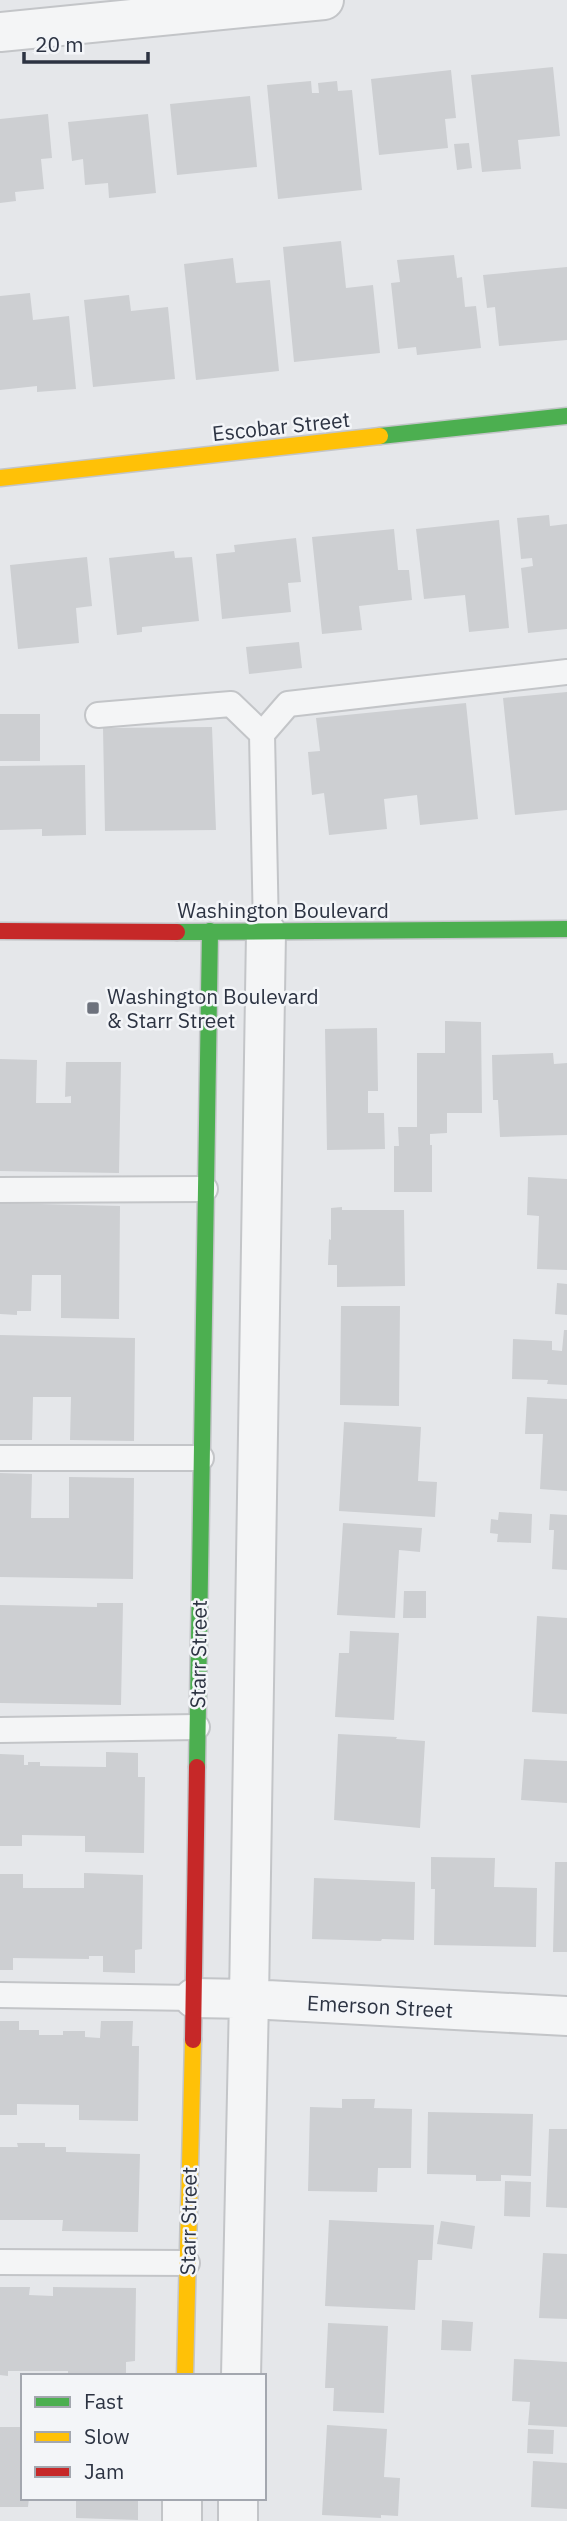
<svg xmlns="http://www.w3.org/2000/svg" width="567" height="2521" viewBox="0 0 567 2521" font-family="'IBM Plex Sans',sans-serif">
  <style>
    .building { fill: #cdcfd2 }
    .lines { fill: none; stroke-linecap: round; stroke-linejoin: round }
    .lane-casing { stroke: #c3c5c8; stroke-width: 28 }
    .street-casing { stroke: #c3c5c8; stroke-width: 42 }
    .fast-casing { stroke: #c3c5c8; stroke-width: 19 }
    .slow-casing { stroke: #c3c5c8; stroke-width: 19 }
    .jam-casing { stroke: #c3c5c8; stroke-width: 19 }
    .lane { stroke: #f4f5f6; stroke-width: 24 }
    .street { stroke: #f4f5f6; stroke-width: 38 }
    .fast { stroke: #4caf50; stroke-width: 16 }
    .slow { stroke: #ffc107; stroke-width: 16 }
    .jam { stroke: #c62828; stroke-width: 16 }
    .poi-dot { fill: #6d727d; stroke: #f3f5f8; stroke-width: 2.5 }
    .labels { text-anchor: middle; dominant-baseline: central; stroke-width: 5; stroke-linejoin: round; paint-order: stroke }
    .street-label { font-size: 21px; fill: #2c3342; stroke: #f3f5f8 }
    .poi-label { font-size: 21px; fill: #2c3342; stroke: #f3f5f8; text-anchor: start }
  </style>
  <rect width="100%" height="100%" fill="#e5e7ea"/>
  <path class="building" d="M553,67L560,136L518,140L521,169L482,172L471,75Z
    M451,70L456,118L445,119L448,148L379,155L371,79Z
    M311,81L312,93H319L318,83L337,81L338,91L352,90L362,190L278,199L267,85Z
    M250,96L257,167L177,175L170,104Z
    M48,114L52,158L41,159L44,189L15,192L16,201L0,203V119Z
    M148,114L156,193L109,198L108,183L85,185L83,159L72,161L68,122Z
    M469,143L472,168L457,170L454,144Z
    M341,241L346,288L373,285L380,353L294,362L283,247Z
    M454,255L457,278L462,277L465,307L476,306L481,348L417,355L416,347L398,349L391,283L400,282L397,260Z
    M233,258L236,283L270,280L279,371L196,380L184,264Z
    M567,267V340L499,346L495,307L487,308L483,275Z
    M30,293L33,320L69,316L76,389L37,392V386L0,390V296Z
    M129,295L131,311L168,307L175,379L93,387L84,300Z
    M549,515L550,526L567,524V629L528,633L521,568L533,566L532,558L521,559L517,518Z
    M499,520L509,628L469,632L465,595L424,599L416,529Z
    M394,529L398,570H409L412,600L359,606L362,630L322,634L312,537Z
    M296,538L301,582L288,583L291,612L222,619L216,554L235,552L234,545Z
    M174,551L175,558L192,557L199,621L142,627V632L117,635L109,558Z
    M87,557L92,606L76,608L79,643L18,649L10,565Z
    M299,642L302,668L249,674L246,647Z
    M567,692V810L515,815L503,698Z
    M466,703L478,819L420,825L417,795L384,799L387,829L329,835L324,793L312,795L308,752L320,751L316,718Z
    M0,714H40V761H0Z
    M212,727L216,830L105,831L103,728Z
    M85,765L86,835L42,836V829L0,830V766Z
    M445,1021L481,1022L482,1113H447V1133L430,1134V1145H432V1192H394V1146H399L398,1127H417V1053H445Z
    M377,1028L378,1091H368V1113H384L385,1149L327,1150L325,1029Z
    M553,1053L554,1064L567,1063V1135L500,1137L498,1100H493L492,1055Z
    M0,1059L37,1060L36,1103H71V1096L65,1097L66,1062H121L119,1173L0,1171Z
    M528,1177L567,1179V1270L537,1269L539,1216L527,1215Z
    M0,1203L120,1206L119,1319L61,1318V1275H32L31,1311H17V1315L0,1314Z
    M342,1207V1210H404L405,1286L337,1287V1265H328L329,1239L331,1240V1208Z
    M557,1283L567,1284V1315L555,1314Z
    M341,1306H400L399,1406L340,1405Z
    M564,1330H567V1385L547,1384L548,1380L512,1379L513,1339L552,1341V1350L562,1351Z
    M0,1335L135,1338L134,1441L70,1440L71,1397H33L32,1440H0Z
    M527,1397L567,1399V1491L540,1489L543,1434H525Z
    M344,1422L421,1427L418,1481L437,1482L435,1517L339,1511Z
    M0,1473L32,1474L31,1518H69V1477L134,1478L133,1579L0,1577Z
    M499,1512L532,1514L531,1543L497,1542L498,1534L490,1533L491,1519L498,1520Z
    M550,1514L567,1515V1570L552,1569L554,1530H549Z
    M343,1523L422,1528L420,1552L399,1550L395,1618L337,1615Z
    M404,1591H426V1618H403Z
    M97,1603H123L121,1705L0,1703V1605L97,1607Z
    M537,1616L567,1618V1714L532,1712Z
    M350,1631L399,1633L394,1720L335,1717L339,1653H349Z
    M338,1734L397,1737L396,1739L425,1741L420,1828L334,1820Z
    M106,1752L138,1753V1777H145L144,1853L85,1852V1836L22,1835V1846H0V1754L24,1755V1765H28V1762H40V1766L106,1767Z
    M524,1759L567,1761V1803L521,1800Z
    M431,1857L495,1858L494,1887L537,1888L536,1947L434,1945L435,1889H431Z
    M555,1862H567V1952H553Z
    M84,1873L143,1875L142,1949L135,1950V1973L103,1972V1956H89V1959L13,1958V1970H0V1874H23V1888H84Z
    M314,1878L415,1882L414,1940L382,1939L381,1941L312,1939Z
    M0,2021H19V2030H39V2035H63V2031H85V2037L100,2038L101,2021H133L132,2046H139L138,2121L79,2120V2105L17,2104V2115H0Z
    M342,2099H375L374,2108L412,2109L411,2168H378L377,2192L308,2191L310,2107L342,2108Z
    M428,2112L533,2114L531,2176L501,2175V2181H476V2175L427,2174Z
    M549,2129H567V2208L546,2207Z
    M17,2143H45V2147H66V2152L140,2154L138,2232L62,2231L63,2220H0V2147H18Z
    M505,2181L531,2182L530,2217L504,2216Z
    M329,2220L434,2225L432,2260H418L415,2310L325,2306Z
    M441,2221L475,2226L472,2249L437,2244Z
    M543,2253L567,2254V2319L539,2318Z
    M0,2287H30L29,2295L53,2296V2287L136,2288L135,2361L126,2362V2376H68V2371H8V2376L0,2375Z
    M442,2320L473,2322L471,2351L441,2350Z
    M328,2323L388,2326L384,2413L333,2411L334,2388H325Z
    M514,2359L567,2362V2427L528,2425L530,2402L512,2401Z
    M327,2425L387,2429L384,2477L400,2478L398,2516L381,2515V2518L322,2515Z
    M0,2427H23V2498H29L28,2507H0Z
    M528,2429L554,2430L553,2454L527,2453Z
    M533,2461L567,2463V2509L531,2507Z
    M76,2498H138V2520L76,2518Z"/>
  <g class="lines">
    <defs>
      <path id="lane" d="M98,715L231,704L262,734
        M266,932L262,734L288,704L567,672
        M0,1190L205,1189
        M0,1458H201
        M0,1730L197,1727
        M0,1995L194,1998
        M0,2262L187,2263"/>
      <path id="street" d="M0,32L324,0
        M194,1998L249,1999L567,2016
        M241,2376L249,1999L266,932
        M182,2521V2498
        M238,2521V2498"/>
      <path id="fast" d="M380,436L567,416
        M177,932L567,929
        M197,1767L210,931"/>
      <path id="slow" d="M0,478L380,436
        M185,2376L193,2040"/>
      <path id="jam" d="M0,931L177,932
        M193,2040L197,1767"/>
    </defs>
    <use href="#lane" class="lane-casing"/>
    <use href="#street" class="street-casing"/>
    <use href="#fast" class="fast-casing"/>
    <use href="#slow" class="slow-casing"/>
    <use href="#jam" class="jam-casing"/>
    <use href="#lane" class="lane"/>
    <use href="#street" class="street"/>
    <use href="#fast" class="fast"/>
    <use href="#slow" class="slow"/>
    <use href="#jam" class="jam"/>
  </g>
  <rect class="poi-dot" x="86" y="1001" width="14" height="14" rx="3.5"/>
  <g class="labels">
    <g class="street-label">
      <text transform="translate(281 426) rotate(-6)">Escobar Street</text>
      <text x="283" y="910">Washington Boulevard</text>
      <text transform="translate(198 1654) rotate(-89)">Starr Street</text>
      <text transform="translate(380 2006) rotate(3)">Emerson Street</text>
      <text transform="translate(188 2221) rotate(-89)">Starr Street</text>
    </g>
    <g class="poi-label">
      <text x="107" y="996">Washington Boulevard<tspan x="107" dy="24">&amp; Starr Street</tspan></text>
    </g>
  </g>
  <rect x="21" y="2374" width="245" height="126" fill="#f3f5f8" stroke="#a3a7af" stroke-width="2"/>
  <rect x="35" y="2397" width="35" height="10" fill="#4caf50" stroke="#a3a7af" stroke-width="2"/>
  <text x="84" y="2409" font-size="21" fill="#2c3342">Fast</text>
  <rect x="35" y="2432" width="35" height="10" fill="#ffc107" stroke="#a3a7af" stroke-width="2"/>
  <text x="84" y="2444" font-size="21" fill="#2c3342">Slow</text>
  <rect x="35" y="2467" width="35" height="10" fill="#c62828" stroke="#a3a7af" stroke-width="2"/>
  <text x="84" y="2479" font-size="21" fill="#2c3342">Jam</text>
  <path d="M24 52v10h124v-10" fill="none" stroke="#2c3342" stroke-width="3.5"/>
  <text x="35" y="52" font-size="21" fill="#2c3342" stroke="#f3f5f8" stroke-width="5" paint-order="stroke">20 m</text>
</svg>
